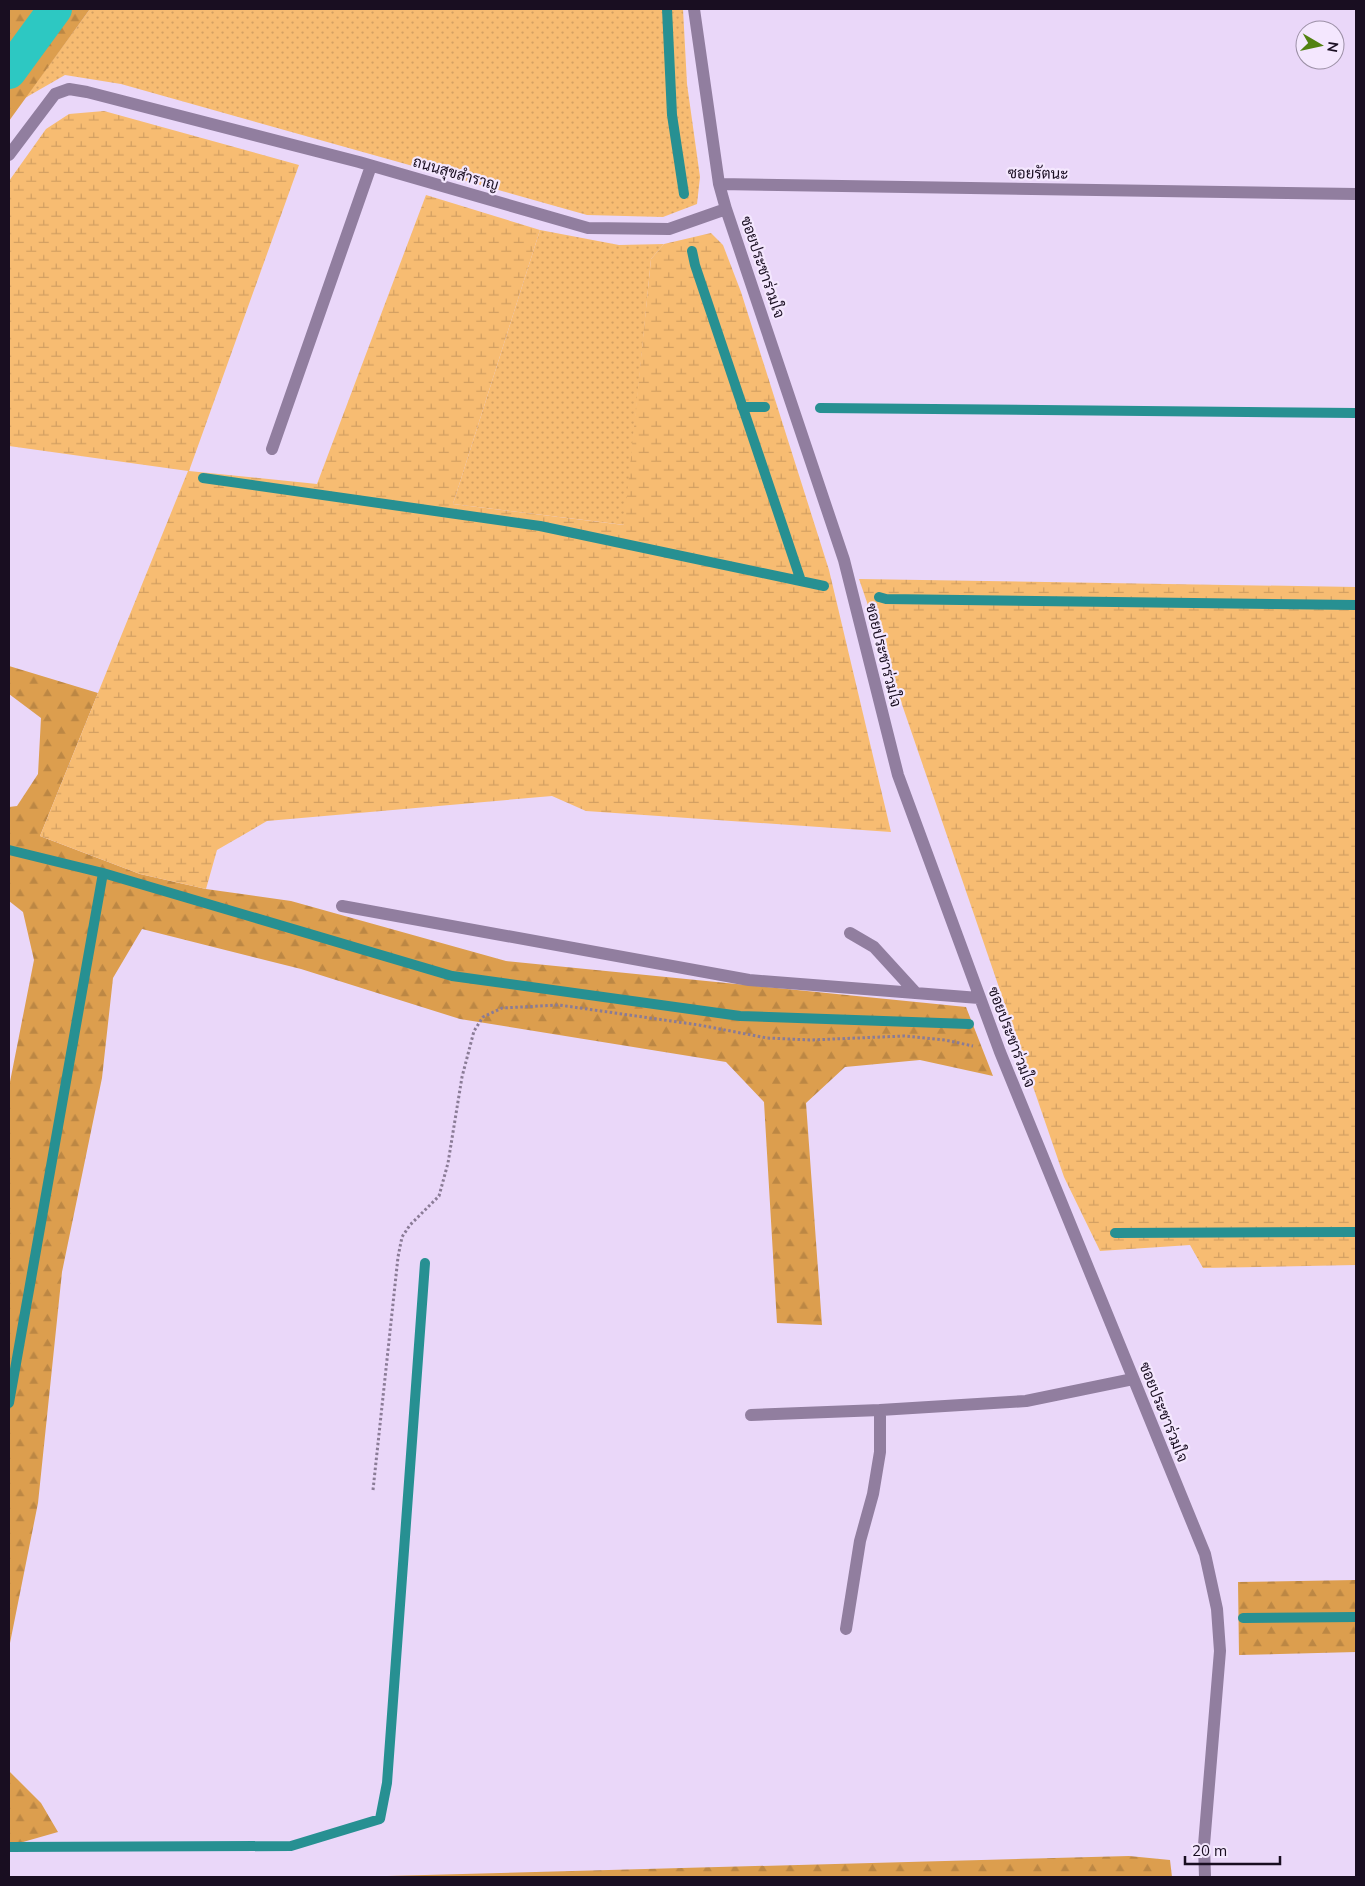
<svg xmlns="http://www.w3.org/2000/svg" width="1365" height="1886" viewBox="0 0 1365 1886" font-family="Mulish,Sarabun,sans-serif">
  <style>
    .grass { fill: url(#grass-dots) }
    .forest { fill: url(#forest-firs) }
    .wetland { fill: url(#wetland-marsh) }
    .lines { fill: none; stroke-linecap: round; stroke-linejoin: round }
    .stream { stroke: #279092; stroke-width: 10 }
    .canal { stroke: #2dc8c2; stroke-width: 34 }
    .path { stroke: #8a7b96; stroke-width: 3; stroke-dasharray: 2.5 2.5; stroke-linecap: butt }
    .minor { stroke: #917e9f; stroke-width: 12 }
    .labels { text-anchor: middle; dominant-baseline: central; stroke-width: 4.5; stroke-linejoin: round; paint-order: stroke }
    .street-label { font-size: 15px; fill: #190e21; stroke: #f4e7fe }
  </style>
  <defs>
    <pattern id="grass-dots" width="8" height="8" patternUnits="userSpaceOnUse" patternTransform="scale(1.25)"><rect width="8" height="8" fill="#f7bc72"/><path d="M2 2h.1M6 6h.1" fill="none" stroke="#d3a062" stroke-width="1.8" stroke-linecap="round"/></pattern>
    <pattern id="forest-firs" width="22" height="20" patternUnits="userSpaceOnUse" patternTransform="scale(1.25)"><rect width="22" height="20" fill="#dc9e4e"/><path d="M5 1l3.5 6h-7zM16 11l3.5 6h-7z" fill="#bc8744"/></pattern>
    <pattern id="wetland-marsh" width="20" height="14" patternUnits="userSpaceOnUse" patternTransform="scale(1.25)"><rect width="20" height="14" fill="#f7bc72"/><path d="M1 5h8M5 5V1M11 12h8M15 12V8" fill="none" stroke="#d3a062"/></pattern>
  </defs>
  <rect width="100%" height="100%" fill="#ead7f9"/>
  <path class="grass" d="M90,9H683L687,84L700,177L697,204L663,217L587,215L121,84L65,75L25,98Z
    M540,230L619,245L664,244L651,259L625,525L453,504Z"/>
  <path class="forest" d="M10,9H90L9,121V11Z
    M9,666L98,693L40,836L140,874L206,889L291,901L506,961L966,1007L993,1076L920,1060L845,1067L806,1103L822,1325L777,1323L764,1102L726,1062L460,1019L301,969L142,929L113,978L102,1078L62,1272L38,1503L9,1648V1087L34,960L23,912L9,901V807L17,806L38,774L41,718L9,694Z
    M1356,1580V1652L1239,1655L1238,1582Z
    M9,1771L41,1803L58,1832L9,1846Z
    M1129,1856L1170,1860L1172,1877H349Z"/>
  <path class="wetland" d="M104,111L299,165L189,471L317,484L426,195L540,230L453,504L624,525L651,259L664,244L711,233L723,245L741,292L829,570L891,832L586,811L552,796L267,821L217,850L206,889L140,874L40,836L188,471L9,446V181L46,129L69,114Z
    M859,579L1356,587V1265L1203,1268L1190,1245L1100,1251L1064,1177Z"/>
  <g class="lines">
    <path class="stream" d="M667,9L672,115L684,194
      M692,251L695,265L801,581
      M742,407H765
      M820,408L1356,413
      M203,478L540,526L824,586
      M879,597L886,599L1356,605
      M9,850L103,873L9,1403
      M103,873L452,976L740,1016L969,1024
      M1115,1233L1356,1232
      M1243,1618L1356,1617
      M9,1847L291,1846L380,1819L387,1783L425,1263"/>
    <path class="canal" d="M9,72L55,9"/>
    <path class="path" d="M373,1490L398,1257L402,1237L410,1225L439,1196L448,1163L462,1077L474,1031L483,1017L502,1008L559,1005L699,1025L767,1038L811,1040L904,1036L945,1040L973,1046"/>
    <path class="minor" d="M9,155L55,94L69,89L87,92L359,162L588,228L669,229L726,209L719,184L694,9
      M719,184L1356,194
      M726,209L844,560L898,775L1000,1052L1205,1554L1217,1609L1220,1651L1204,1845L1205,1877
      M272,449L371,166
      M342,906L749,980L979,998
      M850,933L874,947L916,993
      M751,1415L880,1410
      M846,1629L860,1541L873,1494L880,1452V1410L1026,1401L1133,1379"/>
  </g>
  <g class="labels">
    <g class="street-label">
      <text transform="translate(456 173) rotate(16)">ถนนสุขสำราญ</text>
      <text transform="translate(1038 173) rotate(1)">ซอยรัตนะ</text>
      <text transform="translate(763 267) rotate(71)">ซอยประชาร่วมใจ</text>
      <text transform="translate(884 655) rotate(76)">ซอยประชาร่วมใจ</text>
      <text transform="translate(1012 1037) rotate(69)">ซอยประชาร่วมใจ</text>
      <text transform="translate(1164 1412) rotate(68)">ซอยประชาร่วมใจ</text>
    </g>
  </g>
  <rect width="1365" height="1886" fill="none" stroke="#190e21" stroke-width="20"/>
  <g transform="translate(1320 45) rotate(99)"><circle r="24" fill="#f4e7fe" stroke="#9c90a6"/>
  <path d="M0-4L9 19L0 12L-9 19Z" fill="#528211"/>
  <text y="-8" font-size="14" font-weight="bold" text-anchor="middle" fill="#190e21">N</text>
  </g>
  <path d="M1185 1856v8h95v-8" fill="none" stroke="#190e21" stroke-width="2.5"/>
  <text x="1192" y="1856" font-size="15" fill="#190e21" stroke="#f4e7fe" stroke-width="4" paint-order="stroke">20 m</text>
</svg>
